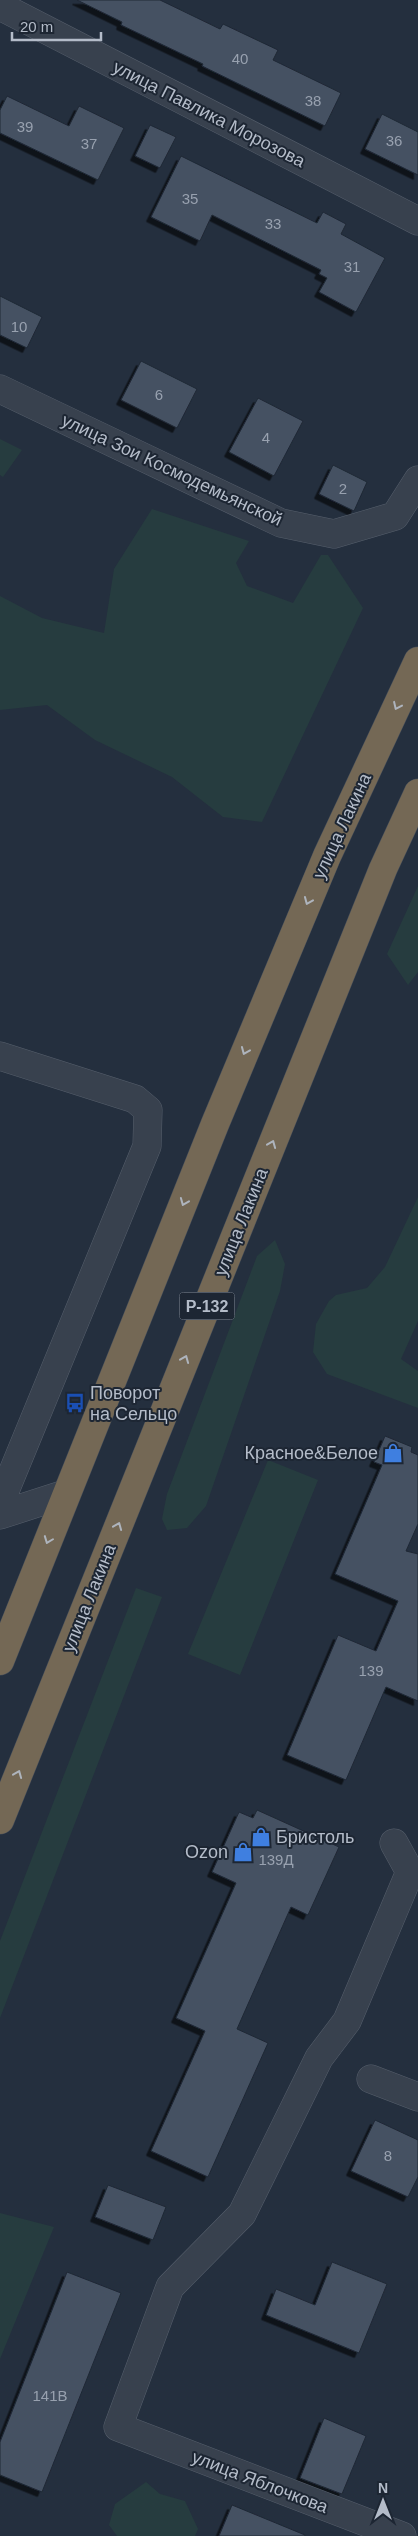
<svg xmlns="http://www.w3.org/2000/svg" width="418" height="2536" viewBox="0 0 418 2536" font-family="Arial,sans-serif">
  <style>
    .green { fill: #263c3f }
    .building { fill: #455162; stroke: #1f2835; filter: url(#shadow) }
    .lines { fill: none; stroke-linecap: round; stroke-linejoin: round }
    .minor-casing { stroke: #565f6c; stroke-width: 29 }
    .highway-casing { stroke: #434c59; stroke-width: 29 }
    .minor { stroke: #38414e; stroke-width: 28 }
    .highway { stroke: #746855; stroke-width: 28 }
    .oneway { stroke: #aeb4bd }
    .labels { text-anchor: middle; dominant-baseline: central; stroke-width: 4; stroke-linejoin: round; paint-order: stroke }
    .number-label { font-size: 15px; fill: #98a1af }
    .shield { fill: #1d2633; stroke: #878f9c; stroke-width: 1 }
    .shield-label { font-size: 16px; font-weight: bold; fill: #b4bcc9 }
    .street-label { font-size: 18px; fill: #b4bcc9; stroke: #1d2633 }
    .poi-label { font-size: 18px; fill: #b4bcc9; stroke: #1d2633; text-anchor: start }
  </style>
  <defs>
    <filter id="shadow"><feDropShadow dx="-4.5" dy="4.5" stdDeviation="0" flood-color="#0009"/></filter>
  </defs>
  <rect width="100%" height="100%" fill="#242f3e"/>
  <path class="green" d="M0,439L22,450L3,477L0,475Z
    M152,509L249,541L236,563L247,586L293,603L321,555H328L363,608L262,822L223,817L172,777L95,740L47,705L0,710V596L42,618L104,633L114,569Z
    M418,886V972L408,985L387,954Z
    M418,1197V1321L401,1359L418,1371V1408L327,1374L313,1352L316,1324L329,1301L336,1295L367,1288L385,1267Z
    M275,1240L285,1264L280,1291L206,1506L187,1528L167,1530L162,1519L167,1494L257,1256Z
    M268,1460L318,1480L240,1675L188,1654Z
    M136,1588L162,1597L0,2018V1941Z
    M0,2213L54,2227L0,2359Z
    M146,2482L160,2494L185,2501L198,2529L195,2536H117L109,2525L115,2504Z"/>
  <path class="building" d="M77,0H160L220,29L223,24L278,50L273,60L341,93L325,126L202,66L203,64L121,25L122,22Z
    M7,96L69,126L79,106L124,128L98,180L0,133V110Z
    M382,114L418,132V175L365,149Z
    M150,125L176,137L160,168L135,156Z
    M181,156L317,223L323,212L346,224L341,234L385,258L356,312L319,292L327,278L319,274L321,270L212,215L200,241L151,217Z
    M0,296L42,317L27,348L0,335Z
    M141,361L197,389L177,428L121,400Z
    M258,398L303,421L274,476L229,452Z
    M333,465L367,482L354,511L319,494Z
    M385,1436L412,1447L411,1452L418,1455V1524L406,1551L418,1554V1701L386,1687L346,1780L287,1755L338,1635L376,1651L398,1601L335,1574L382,1465L374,1462Z
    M257,1810L339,1847L308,1915L291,1907L237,2029L268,2043L208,2177L151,2151L205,2031L176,2018L236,1883L212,1872L239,1812L253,1818Z
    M375,2120L418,2140V2177L408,2197L351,2171Z
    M108,2185L166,2207L153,2240L95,2217Z
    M332,2262L387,2284L359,2353L266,2315L276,2289L315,2305Z
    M67,2272L121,2293L42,2492L0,2475V2442Z
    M324,2418L366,2436L342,2494L300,2478Z
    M232,2505L305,2535V2536H219Z"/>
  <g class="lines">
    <defs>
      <path id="minor" d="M0,6L418,221
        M0,389L281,523L334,534L395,516L418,480
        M0,1056L135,1099L148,1110L147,1146L0,1503
        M0,1515L65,1494
        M394,1843L410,1872L347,2021L319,2058L242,2214L170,2287L118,2427L402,2536
        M371,2079L418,2097"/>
      <path id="highway" d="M0,1661L215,1124L327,856L418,661
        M0,1820L383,869L418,793"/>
    </defs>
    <use href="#minor" class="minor-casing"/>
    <use href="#highway" class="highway-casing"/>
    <use href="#minor" class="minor"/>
    <use href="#highway" class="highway"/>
  </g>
  <defs><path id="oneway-chevron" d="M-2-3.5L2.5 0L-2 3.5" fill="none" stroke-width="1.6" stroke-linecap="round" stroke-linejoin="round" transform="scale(1.25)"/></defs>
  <g class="oneway">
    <use href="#oneway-chevron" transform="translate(397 706) rotate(115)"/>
    <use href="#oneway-chevron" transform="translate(308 901) rotate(113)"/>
    <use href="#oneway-chevron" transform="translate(245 1051) rotate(113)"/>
    <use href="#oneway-chevron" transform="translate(272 1144) rotate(-68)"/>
    <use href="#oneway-chevron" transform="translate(184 1202) rotate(112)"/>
    <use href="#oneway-chevron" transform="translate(185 1359) rotate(-68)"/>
    <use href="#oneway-chevron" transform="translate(118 1526) rotate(-68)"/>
    <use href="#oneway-chevron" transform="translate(48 1540) rotate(111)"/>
    <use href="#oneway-chevron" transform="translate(18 1774) rotate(-68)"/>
  </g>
  <defs>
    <symbol id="bus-bare" viewBox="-9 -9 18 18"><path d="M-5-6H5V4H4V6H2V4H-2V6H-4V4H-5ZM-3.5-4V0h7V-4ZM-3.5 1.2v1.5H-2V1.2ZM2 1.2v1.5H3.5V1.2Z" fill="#1a4fb4" stroke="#1d2633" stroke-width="2.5" paint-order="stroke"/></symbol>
    <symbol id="shop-bare" viewBox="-9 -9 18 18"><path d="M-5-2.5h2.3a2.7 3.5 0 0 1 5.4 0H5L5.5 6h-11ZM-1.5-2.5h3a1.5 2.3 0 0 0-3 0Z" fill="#3f7fe0" stroke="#1d2633" stroke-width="2.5" paint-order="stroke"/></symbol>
  </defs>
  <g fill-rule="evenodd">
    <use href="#bus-bare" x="61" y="1389" width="28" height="28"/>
    <use href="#shop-bare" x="379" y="1439" width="28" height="28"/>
    <use href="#shop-bare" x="247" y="1823" width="28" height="28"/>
    <use href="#shop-bare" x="229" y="1838" width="28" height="28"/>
  </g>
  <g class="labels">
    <g class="number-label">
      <text x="240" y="58">40</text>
      <text x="313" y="100">38</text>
      <text x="25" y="126">39</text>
      <text x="394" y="140">36</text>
      <text x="89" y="143">37</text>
      <text x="190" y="198">35</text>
      <text x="273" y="223">33</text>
      <text x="352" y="266">31</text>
      <text x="19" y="326">10</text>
      <text x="159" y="394">6</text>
      <text x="266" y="437">4</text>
      <text x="343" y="488">2</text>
      <text x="371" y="1670">139</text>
      <text x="276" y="1859">139Д</text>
      <text x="388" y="2155">8</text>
      <text x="50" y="2395">141В</text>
    </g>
    <rect class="shield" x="179.5" y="1292.5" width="55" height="27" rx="4"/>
    <g class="shield-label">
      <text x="207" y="1306">Р-132</text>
    </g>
    <g class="street-label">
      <text transform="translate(209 114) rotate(27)">улица Павлика Морозова</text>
      <text transform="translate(172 470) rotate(25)">улица Зои Космодемьянской</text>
      <text transform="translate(342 826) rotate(-65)">улица Лакина</text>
      <text transform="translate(241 1222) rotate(-68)">улица Лакина</text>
      <text transform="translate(89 1598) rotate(-68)">улица Лакина</text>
      <text transform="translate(260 2482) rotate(21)">улица Яблочкова</text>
    </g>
    <g class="poi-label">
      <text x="90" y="1393">Поворот<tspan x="90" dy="21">на Сельцо</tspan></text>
      <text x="378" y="1453" text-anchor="end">Красное&amp;Белое</text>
      <text x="276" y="1837">Бристоль</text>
      <text x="228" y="1852" text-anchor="end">Ozon</text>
    </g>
  </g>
  <g transform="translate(383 2501)" stroke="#1d2633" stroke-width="4" paint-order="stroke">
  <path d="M0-4L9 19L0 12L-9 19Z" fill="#b4bcc9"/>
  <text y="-8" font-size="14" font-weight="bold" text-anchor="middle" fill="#b4bcc9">N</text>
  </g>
  <path d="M12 32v8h89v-8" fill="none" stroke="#b4bcc9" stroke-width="2.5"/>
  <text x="20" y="32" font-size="15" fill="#b4bcc9" stroke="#1d2633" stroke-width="4" paint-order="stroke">20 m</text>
</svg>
